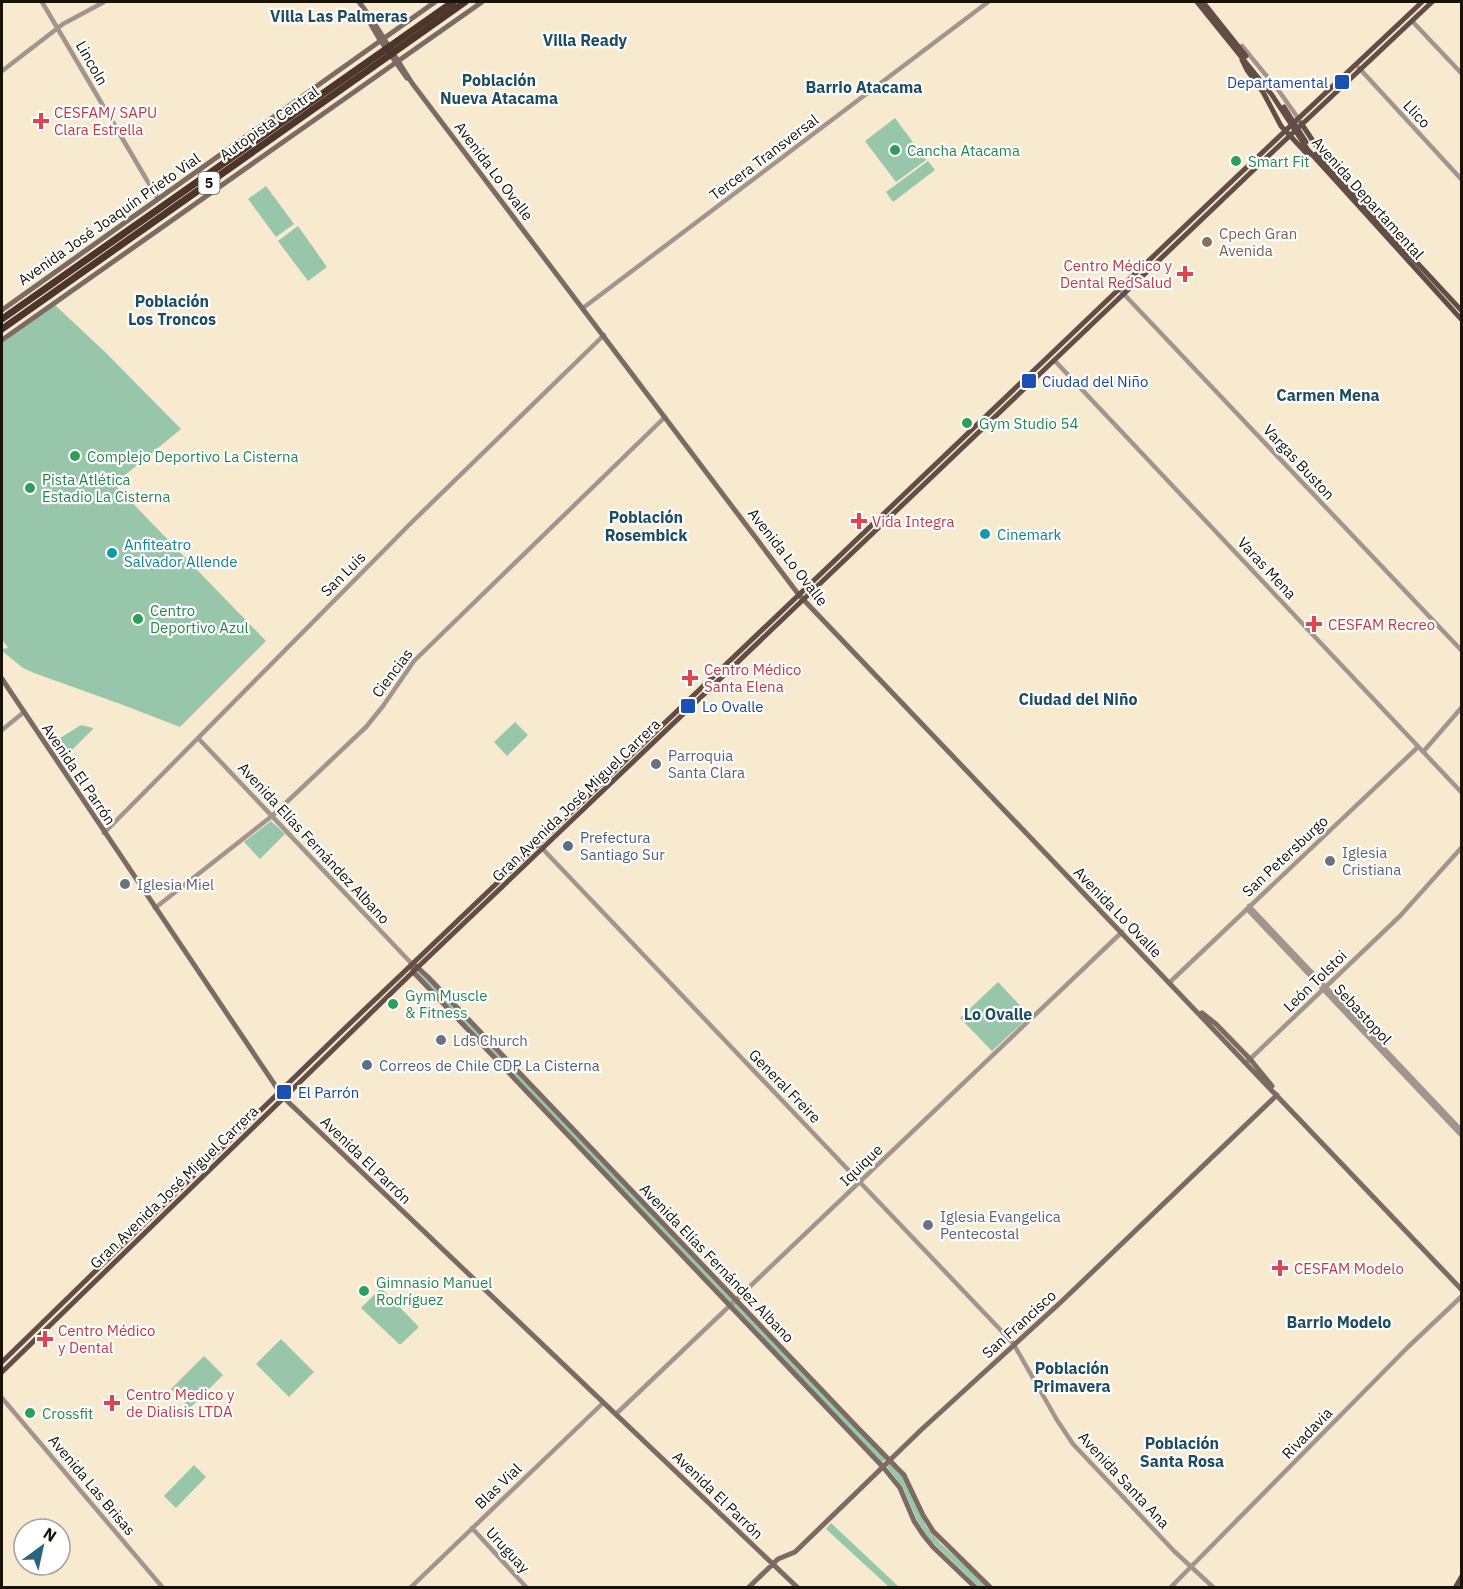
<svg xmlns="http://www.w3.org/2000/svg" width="1463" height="1589" viewBox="0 0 1463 1589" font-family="'IBM Plex Sans',sans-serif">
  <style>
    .green { fill: #98c6aa }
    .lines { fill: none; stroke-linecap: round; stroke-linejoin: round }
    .tertiary { stroke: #a2948f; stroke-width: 4.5 }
    .secondary { stroke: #7e6a64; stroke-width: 5 }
    .primary { stroke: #644d46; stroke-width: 5 }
    .motorway { stroke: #4e352c; stroke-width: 7 }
    .transit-dot { fill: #1a4fb4; stroke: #fff; stroke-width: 2 }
    .health-dot { fill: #e0444e; stroke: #fff; stroke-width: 2 }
    .leisure-dot { fill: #2e9e5b; stroke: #fff; stroke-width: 2 }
    .education-dot { fill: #8d6e63; stroke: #fff; stroke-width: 2 }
    .culture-dot { fill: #0f9aa8; stroke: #fff; stroke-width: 2 }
    .worship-dot { fill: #6b7280; stroke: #fff; stroke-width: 2 }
    .service-dot { fill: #5c6f8a; stroke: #fff; stroke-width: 2 }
    .labels { text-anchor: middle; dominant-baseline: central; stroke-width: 4.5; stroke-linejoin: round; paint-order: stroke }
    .shield { fill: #fff; stroke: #5d5a53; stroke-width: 1.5 }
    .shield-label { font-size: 14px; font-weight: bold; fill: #171309 }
    .street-label { font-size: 15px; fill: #171309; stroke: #fff }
    .transit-label { font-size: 15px; fill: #164399; stroke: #fff; text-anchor: start }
    .health-label { font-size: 15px; fill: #be3a42; stroke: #fff; text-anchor: start }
    .leisure-label { font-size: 15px; fill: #27864d; stroke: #fff; text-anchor: start }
    .education-label { font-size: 15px; fill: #785e54; stroke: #fff; text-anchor: start }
    .culture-label { font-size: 15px; fill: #0d838f; stroke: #fff; text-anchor: start }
    .worship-label { font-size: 15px; fill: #5b616d; stroke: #fff; text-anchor: start }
    .service-label { font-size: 15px; fill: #4e5e75; stroke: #fff; text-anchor: start }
    .neighbourhood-label { font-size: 16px; font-weight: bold; fill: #1e4c60; stroke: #fff }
  </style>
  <rect width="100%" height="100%" fill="#f7eace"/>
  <path class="green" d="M895,118L926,160L896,182L865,141Z
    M928,161L935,170L893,202L886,192Z
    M266,186L294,224L276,237L248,199Z
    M298,226L327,267L308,281L278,241Z
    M55,305L106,353L181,429L114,484L266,641L180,727L123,705L34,673L23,668L2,651V649L8,648L2,639V343Z
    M515,722L528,735L507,756L494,742Z
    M81,725L93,728V729L67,755L57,740Z
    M271,821L285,834L260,859L244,842Z
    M418,970L886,1459L882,1463L415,973Z
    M998,982L1030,1016L992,1051L960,1018Z
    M381,1288L418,1326V1328L401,1344H399L361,1308Z
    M281,1339L314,1372L289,1397L256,1364Z
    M204,1356L223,1375L190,1408L171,1389Z
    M890,1463L905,1478L926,1526L940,1543L989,1587H979L929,1539L917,1520L903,1488L887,1467Z
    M194,1465L206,1477L176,1508L164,1496Z
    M831,1523L899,1587H889L826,1529Z"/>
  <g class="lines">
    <path class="tertiary" d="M42,2L158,199
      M1412,21L1462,74
      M1242,46L1279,91L1298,118
      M1359,68L1462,180
      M2,71L63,24L104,2
      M1119,289L1462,651
      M583,308L988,2
      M1055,361L1462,793
      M2,730L24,712
      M198,738L412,964
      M1423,752L1462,707
      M104,833L412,522L604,335
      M538,844L1013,1343L1057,1420L1073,1444L1174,1551L1214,1588
      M1249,906L1462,1131
      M155,908L272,816L366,727L383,706L414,661L665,417
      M1247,909L1462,1136
      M1169,983L1418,747
      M1248,1061L1400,916L1462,847
      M2,1398L163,1588
      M616,1414L1122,932
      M472,1528L527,1588
      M410,1588L603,1403
      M1170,1588L1408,1347L1462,1296"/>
    <path class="secondary" d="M359,2L371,18L412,83L799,595L1462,1290
      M363,11L380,40L407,78
      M2,310L435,2
      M2,340L482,2
      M2,679L283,1097L798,1588
      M416,966L428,977L858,1428L904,1475L923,1515L933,1531L991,1588
      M413,969V972L418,977L883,1467L900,1488L914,1521L924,1536L933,1547L976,1588
      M1202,1013L1216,1024L1250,1059L1272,1086
      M748,1588L778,1559L795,1552L921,1430L1061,1302L1277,1095"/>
    <path class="primary" d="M1197,2L1272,95L1308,150L1462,320
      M1203,2L1246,56
      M1242,60L1247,70L1263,92L1281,126L1308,155
      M1284,107L1306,142
      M1301,123L1319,150L1332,166
      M1316,154L1462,311
      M2,1362L340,1033L1230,183L1422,2
      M2,1372L418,967L1263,161L1432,2
      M1455,1588L1462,1576
      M1461,1588L1462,1586"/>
    <path class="motorway" d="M2,319L453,2
      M2,329L465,2"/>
  </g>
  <g class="transit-dot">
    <rect x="1334" y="74" width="16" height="16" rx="3"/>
    <rect x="1021" y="373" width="16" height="16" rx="3"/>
    <rect x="680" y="698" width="16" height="16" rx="3"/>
    <rect x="276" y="1084" width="16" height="16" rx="3"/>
  </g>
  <g class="health-dot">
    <path d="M38 112h6v6h6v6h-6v6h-6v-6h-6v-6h6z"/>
    <path d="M1182 265h6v6h6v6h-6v6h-6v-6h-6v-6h6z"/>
    <path d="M856 512h6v6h6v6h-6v6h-6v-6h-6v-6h6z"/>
    <path d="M1311 615h6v6h6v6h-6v6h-6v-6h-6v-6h6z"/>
    <path d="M687 669h6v6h6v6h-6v6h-6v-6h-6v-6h6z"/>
    <path d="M1277 1259h6v6h6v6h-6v6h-6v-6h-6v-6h6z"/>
    <path d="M42 1330h6v6h6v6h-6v6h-6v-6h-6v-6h6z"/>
    <path d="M109 1394h6v6h6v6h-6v6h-6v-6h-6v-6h6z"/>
  </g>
  <g class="leisure-dot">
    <circle cx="895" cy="150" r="6"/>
    <circle cx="1236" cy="161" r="6"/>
    <circle cx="967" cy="423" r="6"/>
    <circle cx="75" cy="456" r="6"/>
    <circle cx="30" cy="488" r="6"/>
    <circle cx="138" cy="619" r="6"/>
    <circle cx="393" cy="1004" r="6"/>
    <circle cx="364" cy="1291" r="6"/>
    <circle cx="30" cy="1413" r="6"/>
  </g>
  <circle class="education-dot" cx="1207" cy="242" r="6"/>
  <g class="culture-dot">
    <circle cx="985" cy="534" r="6"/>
    <circle cx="112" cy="553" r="6"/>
  </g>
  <g class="worship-dot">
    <circle cx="656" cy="764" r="6"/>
    <circle cx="1330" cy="861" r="6"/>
    <circle cx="125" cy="884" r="6"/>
    <circle cx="441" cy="1040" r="6"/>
    <circle cx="928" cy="1225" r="6"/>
  </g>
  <g class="service-dot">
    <circle cx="568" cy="846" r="6"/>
    <circle cx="367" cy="1065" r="6"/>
  </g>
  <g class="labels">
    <rect class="shield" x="198.5" y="172" width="21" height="22" rx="4.5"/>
    <g class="shield-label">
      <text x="209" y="183">5</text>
    </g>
    <g class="street-label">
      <text transform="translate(92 63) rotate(60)">Lincoln</text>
      <text transform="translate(1417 114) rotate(47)">Llico</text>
      <text transform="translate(269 123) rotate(-35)">Autopista Central</text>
      <text transform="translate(764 157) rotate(-37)">Tercera Transversal</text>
      <text transform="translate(494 171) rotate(53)">Avenida Lo Ovalle</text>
      <text transform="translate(1368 198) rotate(48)">Avenida Departamental</text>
      <text transform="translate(109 219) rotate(-35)">Avenida José Joaquín Prieto Vial</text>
      <text transform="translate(1299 462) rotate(47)">Vargas Buston</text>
      <text transform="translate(788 557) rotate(52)">Avenida Lo Ovalle</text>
      <text transform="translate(1267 568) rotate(47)">Varas Mena</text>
      <text transform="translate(343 574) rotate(-45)">San Luis</text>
      <text transform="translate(392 673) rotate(-53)">Ciencias</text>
      <text transform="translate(79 774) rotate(56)">Avenida El Parrón</text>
      <text transform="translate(576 800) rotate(-44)">Gran Avenida José Miguel Carrera</text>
      <text transform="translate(314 843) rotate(47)">Avenida Elías Fernández Albano</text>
      <text transform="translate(1285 856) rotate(-43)">San Petersburgo</text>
      <text transform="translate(1118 912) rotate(46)">Avenida Lo Ovalle</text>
      <text transform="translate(1315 981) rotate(-44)">León Tolstoi</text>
      <text transform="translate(1363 1014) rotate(47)">Sebastopol</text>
      <text transform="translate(785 1086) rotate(46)">General Freire</text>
      <text transform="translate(366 1160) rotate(44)">Avenida El Parrón</text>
      <text transform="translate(861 1165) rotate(-44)">Iquique</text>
      <text transform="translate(174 1187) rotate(-44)">Gran Avenida José Miguel Carrera</text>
      <text transform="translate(717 1263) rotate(46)">Avenida Elías Fernández Albano</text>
      <text transform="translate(1019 1324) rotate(-42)">San Francisco</text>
      <text transform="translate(1307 1433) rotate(-46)">Rivadavia</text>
      <text transform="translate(1124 1480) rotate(47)">Avenida Santa Ana</text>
      <text transform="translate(92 1485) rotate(50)">Avenida Las Brisas</text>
      <text transform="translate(498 1486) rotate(-44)">Blas Vial</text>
      <text transform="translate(718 1495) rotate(44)">Avenida El Parrón</text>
      <text transform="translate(508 1550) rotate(47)">Uruguay</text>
    </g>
    <g class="transit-label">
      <text x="1328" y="82" text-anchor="end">Departamental</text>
      <text x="1042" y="381">Ciudad del Niño</text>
      <text x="702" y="706">Lo Ovalle</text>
      <text x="298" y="1092">El Parrón</text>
    </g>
    <g class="health-label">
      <text x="54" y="112">CESFAM/ SAPU<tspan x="54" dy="17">Clara Estrella</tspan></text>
      <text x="1172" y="265" text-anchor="end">Centro Médico y<tspan x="1172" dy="17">Dental RedSalud</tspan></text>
      <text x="872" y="521">Vida Integra</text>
      <text x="1328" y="624">CESFAM Recreo</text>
      <text x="704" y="669">Centro Médico<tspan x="704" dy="17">Santa Elena</tspan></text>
      <text x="1294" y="1268">CESFAM Modelo</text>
      <text x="58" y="1330">Centro Médico<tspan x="58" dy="17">y Dental</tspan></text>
      <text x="126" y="1394">Centro Medico y<tspan x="126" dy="17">de Dialisis LTDA</tspan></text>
    </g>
    <g class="leisure-label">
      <text x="907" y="150">Cancha Atacama</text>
      <text x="1248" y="161">Smart Fit</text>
      <text x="979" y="423">Gym Studio 54</text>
      <text x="87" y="456">Complejo Deportivo La Cisterna</text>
      <text x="42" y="479">Pista Atlética<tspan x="42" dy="17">Estadio La Cisterna</tspan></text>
      <text x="150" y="610">Centro<tspan x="150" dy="17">Deportivo Azul</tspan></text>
      <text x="405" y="995">Gym Muscle<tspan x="405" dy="17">&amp; Fitness</tspan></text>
      <text x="376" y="1282">Gimnasio Manuel<tspan x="376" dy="17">Rodríguez</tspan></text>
      <text x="42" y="1413">Crossfit</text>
    </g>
    <g class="education-label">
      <text x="1219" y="233">Cpech Gran<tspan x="1219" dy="17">Avenida</tspan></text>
    </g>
    <g class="culture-label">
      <text x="997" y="534">Cinemark</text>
      <text x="124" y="544">Anfiteatro<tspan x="124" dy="17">Salvador Allende</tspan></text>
    </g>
    <g class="worship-label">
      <text x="668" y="755">Parroquia<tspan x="668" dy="17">Santa Clara</tspan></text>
      <text x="1342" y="852">Iglesia<tspan x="1342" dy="17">Cristiana</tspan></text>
      <text x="137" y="884">Iglesia Miel</text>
      <text x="453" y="1040">Lds Church</text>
      <text x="940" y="1216">Iglesia Evangelica<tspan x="940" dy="17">Pentecostal</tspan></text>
    </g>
    <g class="service-label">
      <text x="580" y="837">Prefectura<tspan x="580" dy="17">Santiago Sur</tspan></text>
      <text x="379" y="1065">Correos de Chile CDP La Cisterna</text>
    </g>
    <g class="neighbourhood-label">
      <text x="339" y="16">Villa Las Palmeras</text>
      <text x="585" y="40">Villa Ready</text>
      <text x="499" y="80">Población<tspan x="499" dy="18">Nueva Atacama</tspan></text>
      <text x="864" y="87">Barrio Atacama</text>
      <text x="172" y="301">Población<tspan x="172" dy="18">Los Troncos</tspan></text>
      <text x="1328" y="395">Carmen Mena</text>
      <text x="646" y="517">Población<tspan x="646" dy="18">Rosembick</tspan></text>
      <text x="1078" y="699">Ciudad del Niño</text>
      <text x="998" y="1014">Lo Ovalle</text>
      <text x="1339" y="1322">Barrio Modelo</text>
      <text x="1072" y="1368">Población<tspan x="1072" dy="18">Primavera</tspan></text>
      <text x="1182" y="1443">Población<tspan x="1182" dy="18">Santa Rosa</tspan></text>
    </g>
  </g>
  <rect width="1463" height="1589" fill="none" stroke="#171309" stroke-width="6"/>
  <g transform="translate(42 1547) rotate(33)"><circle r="28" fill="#ffffff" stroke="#a2a19d" stroke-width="1.5"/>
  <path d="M0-4.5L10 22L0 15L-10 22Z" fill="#2a647d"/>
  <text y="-9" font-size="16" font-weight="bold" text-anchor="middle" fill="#171309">N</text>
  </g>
</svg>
